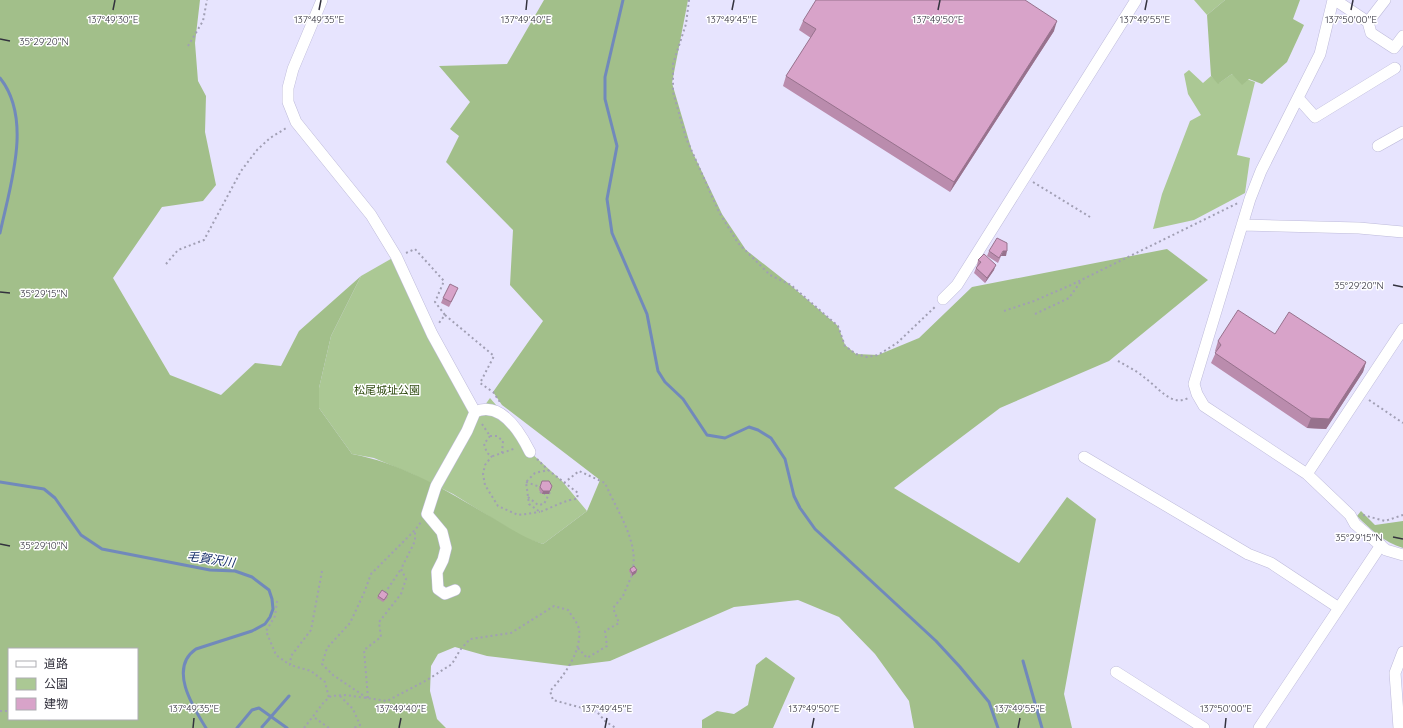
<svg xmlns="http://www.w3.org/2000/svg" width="1403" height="728" viewBox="0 0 1403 728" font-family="Quicksand,'Noto Sans JP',sans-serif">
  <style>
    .green { fill: #abc894 }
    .forest { fill: #a2bf8a; fill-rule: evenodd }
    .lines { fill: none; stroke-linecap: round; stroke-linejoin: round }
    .stream { stroke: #7189bb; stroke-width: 3 }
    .minor-casing { stroke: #bebbda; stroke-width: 12 }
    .path { stroke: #a19fb4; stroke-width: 2; stroke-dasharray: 2 3; stroke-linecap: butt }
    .minor { stroke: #fff; stroke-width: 11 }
    .wall { fill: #ba8cad }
    .shaded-wall { fill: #97728d }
    .building { fill: #d8a3c9; stroke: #97728d }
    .ticks { fill: none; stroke: #33323e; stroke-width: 1.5 }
    .labels { text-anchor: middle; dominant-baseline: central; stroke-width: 3; stroke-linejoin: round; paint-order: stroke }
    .park-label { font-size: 11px; fill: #324d14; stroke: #fff }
    .water-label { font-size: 12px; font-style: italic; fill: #162e6a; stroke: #fff }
    .ticks-label { font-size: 10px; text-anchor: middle; fill: #33323e; stroke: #fff; stroke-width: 3; stroke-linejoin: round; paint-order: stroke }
  </style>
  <rect width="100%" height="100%" fill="#e7e4fe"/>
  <path class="green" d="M1194,0H1225L1207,15Z
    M1189,70L1203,83L1211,76L1219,83L1232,74L1255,82L1237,155L1250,158L1245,193L1194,220L1153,229L1162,194L1190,121L1201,115L1188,94L1184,74Z
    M396,256L475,412L482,409L490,398L509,420L530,452L562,481L587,511L543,544L524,538L453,494L412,474L374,458L352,454L319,408V388L331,336L361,276Z"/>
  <path class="forest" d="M0,0H200L195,43L198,81L206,96L205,132L216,185L203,201L162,207L113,278L170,375L221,395L255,363L281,366L299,331L361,276L331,336L319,388V408L352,454C401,463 444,489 486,514C507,526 519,536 543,544L587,511L600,480L502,405L493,392L543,321L510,285L513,230L446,162L459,136L450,129L470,102L439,66L507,64L544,0H688L672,83L692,151L722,214L746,250L788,283L838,326L845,345L856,354L878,355L919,338L972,287L1167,249L1208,280L1109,361L1000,408L894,488L1019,563L1067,497L1096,519L1064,694L1072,728H914L909,701L875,654L839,617L798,600L734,607L610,661L569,666L487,656L455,647L438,654L431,666L430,691L437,719L446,728H0ZM9,649H137V719H9Z
    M1225,0H1300L1293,19L1304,25L1287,62L1262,84L1249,79L1242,85L1232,74L1218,84L1211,76L1207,15Z
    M1361,511L1375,525L1403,521V548C1384,542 1371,530 1357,516Z
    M766,657L795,678L773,728H702V720L717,711L734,714L748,705L756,665Z"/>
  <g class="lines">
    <path class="stream" d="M623,0L605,77V99L617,146L607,199L612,233L647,314L658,371L665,382L683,399L707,435L725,438L749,427L758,430L771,438L785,459L794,496L800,508L815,529L936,641L960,667L989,702L998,728
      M0,78C33,119 10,186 0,233
      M0,482L44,489L55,498L81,535L102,549L210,570L235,571L252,577L269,590L272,599L273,609L270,617L265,624L252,631L196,649C168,668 193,707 206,728
      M1023,661L1042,728
      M262,727L289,696
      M237,728L252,710L259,708L287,728"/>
    <defs>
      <path id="minor" d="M322,0L293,69L288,88V102L296,122L371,215L396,256L432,334L475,412
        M1333,0L1320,54L1261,171L1250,199L1194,384L1197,394L1204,406L1307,474L1350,515L1355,524L1386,550L1403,555
        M1335,0L1368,22L1385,0
        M1368,22L1371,33L1394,48L1403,36
        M1298,98L1315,117L1395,68
        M1378,146L1403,132
        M1242,225L1359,228L1403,232
        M943,299L957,285L1136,0
        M1084,457L1248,554L1271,563L1339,608
        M1307,474L1403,329
        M455,590L445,594L438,589L437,572L443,560L446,548L442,532L427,514L436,486L467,431L475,412C501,400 520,432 530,452
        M1116,672L1204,728
        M1259,728L1381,545
        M1399,728L1395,673L1403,652"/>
    </defs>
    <use href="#minor" class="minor-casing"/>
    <path class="path" d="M689,0L686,24L673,64V92L686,138L719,212L738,243L770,275L791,285L838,326L845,346L856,354L867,357L878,355L897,343L936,306
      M188,46L203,21L207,0
      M1033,182L1090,217
      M406,253L415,249L444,281L435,302L445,315L439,323
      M166,264L178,250L204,240L241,171L257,150L270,138L288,127
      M1004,311L1034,301L1071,285L1238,203
      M1035,314L1069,298L1081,281
      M445,315L494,356L480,383L493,392L500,402
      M1118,361C1127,366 1137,371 1145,378C1158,387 1171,407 1188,398
      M1369,400L1403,423
      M482,424L490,436
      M490,436L484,444L487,453L492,456L485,465L483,474L485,485L498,506L518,515L540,512
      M490,436H497L503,441L502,453L493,456
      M502,453L516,448
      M537,459L548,470
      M548,470L578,493L577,499C567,499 551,508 540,512L529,504L526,482L535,473Z
      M526,482L540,487
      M543,483L539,490L542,494H545
      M564,483L579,471L605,483C616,509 638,540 633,568
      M528,497L538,505L544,504L550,492
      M1363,515L1385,521L1403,515
      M322,571L311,630L291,656L290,665L311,671L325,682L329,698
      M385,593L401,569
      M277,601L275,616L266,631L276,655L290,665
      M578,648L587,658L607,646L605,631L619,623L613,608L623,596L632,575
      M340,696L353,709L360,725L354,728
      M367,698L333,675L322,664L327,648L350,623L364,593L371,574L415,530L421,522
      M368,698L364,650L381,637L379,622L401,594L406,579L401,569L415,541V530
      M0,711H9
      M315,718L329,728
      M48,719L51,721
      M304,728L324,702L331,696L346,695L387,701L427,680L452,664L460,650L470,639L511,633L554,606L568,610C571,615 578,623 579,629C582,651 564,676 550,691L553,700L597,712L606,722L616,728"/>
    <use href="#minor" class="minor"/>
  </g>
  <path class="wall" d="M803,21L1054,31L950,192L783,86L786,76L811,38L799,30Z
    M989,251L1006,256H1001L998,263L987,256Z
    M978,260L994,270L985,283L974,273L976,268L977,266Z
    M456,293L449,307L441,303L443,298Z
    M1275,334L1366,362L1363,372L1326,429L1307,428L1211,363L1216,352L1215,351L1218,341Z
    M542,481L549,494H542L539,490Z
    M630,569L637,570L636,573L632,576L629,571Z
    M378,596L388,597L383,602L377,598Z"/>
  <path class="shaded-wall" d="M1057,21L1054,31L950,192L954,182Z
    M1003,251H1007L1006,256H1001L998,263Z
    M996,265L994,270L985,283L987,278Z
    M1366,362L1363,372L1326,429L1307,428L1311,418Z
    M543,491H550L549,494H542Z
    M637,570L636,573L632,576V573Z"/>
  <path class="building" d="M816,0H1025L1057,21L954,182L786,76L816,29L803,21Z
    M997,238L1007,243V251H1003L999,258L989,251Z
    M984,254L996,265L987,278L976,268L981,262L978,260Z
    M450,284L458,288L451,302L443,298Z
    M1238,310L1275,334L1289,312L1366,362L1329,419L1311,418L1215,353L1221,345L1218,341Z
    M542,481H549L552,486L550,491H543L540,487Z
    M634,566L637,570L632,573L630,569Z
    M382,590L388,594L384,600L378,596Z"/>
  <path class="ticks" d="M113,10L115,0M319,10L321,0M526,10L527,0M732,10L734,0M938,10L940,0M1145,10L1147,0M1351,10L1353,0M0,39L10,41M1393,285L1403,287M0,292L10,293M1393,537L1403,539M0,544L10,546M193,728L194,718M399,728L401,718M605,728L607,718M812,728L814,718M1018,728L1020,718M1225,728L1226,718"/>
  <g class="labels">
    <g class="park-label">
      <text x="387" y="390">松尾城址公園</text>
    </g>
    <g class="water-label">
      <text transform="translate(211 559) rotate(8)">毛賀沢川</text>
    </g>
  </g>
  <g class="ticks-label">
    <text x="113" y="23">137°49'30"E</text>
    <text x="319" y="23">137°49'35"E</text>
    <text x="526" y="23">137°49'40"E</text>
    <text x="732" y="23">137°49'45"E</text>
    <text x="938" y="23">137°49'50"E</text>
    <text x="1145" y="23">137°49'55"E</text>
    <text x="1351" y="23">137°50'00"E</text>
    <text x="44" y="45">35°29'20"N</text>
    <text x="1359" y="289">35°29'20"N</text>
    <text x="44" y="297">35°29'15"N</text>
    <text x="1359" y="541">35°29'15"N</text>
    <text x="44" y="549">35°29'10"N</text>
    <text x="194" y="712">137°49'35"E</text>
    <text x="401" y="712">137°49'40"E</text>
    <text x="607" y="712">137°49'45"E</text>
    <text x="814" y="712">137°49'50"E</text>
    <text x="1020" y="712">137°49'55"E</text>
    <text x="1226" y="712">137°50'00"E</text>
  </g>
  <rect x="8" y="648" width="130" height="72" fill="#ffffff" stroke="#adadb2"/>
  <rect x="16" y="661" width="20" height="6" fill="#ffffff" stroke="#adadb2"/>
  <text x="44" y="668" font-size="12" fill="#33323e">道路</text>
  <rect x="16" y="678" width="20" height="12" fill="#abc894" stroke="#adadb2"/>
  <text x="44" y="688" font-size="12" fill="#33323e">公園</text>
  <rect x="16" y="698" width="20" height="12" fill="#d8a3c9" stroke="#adadb2"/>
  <text x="44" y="708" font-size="12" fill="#33323e">建物</text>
</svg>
